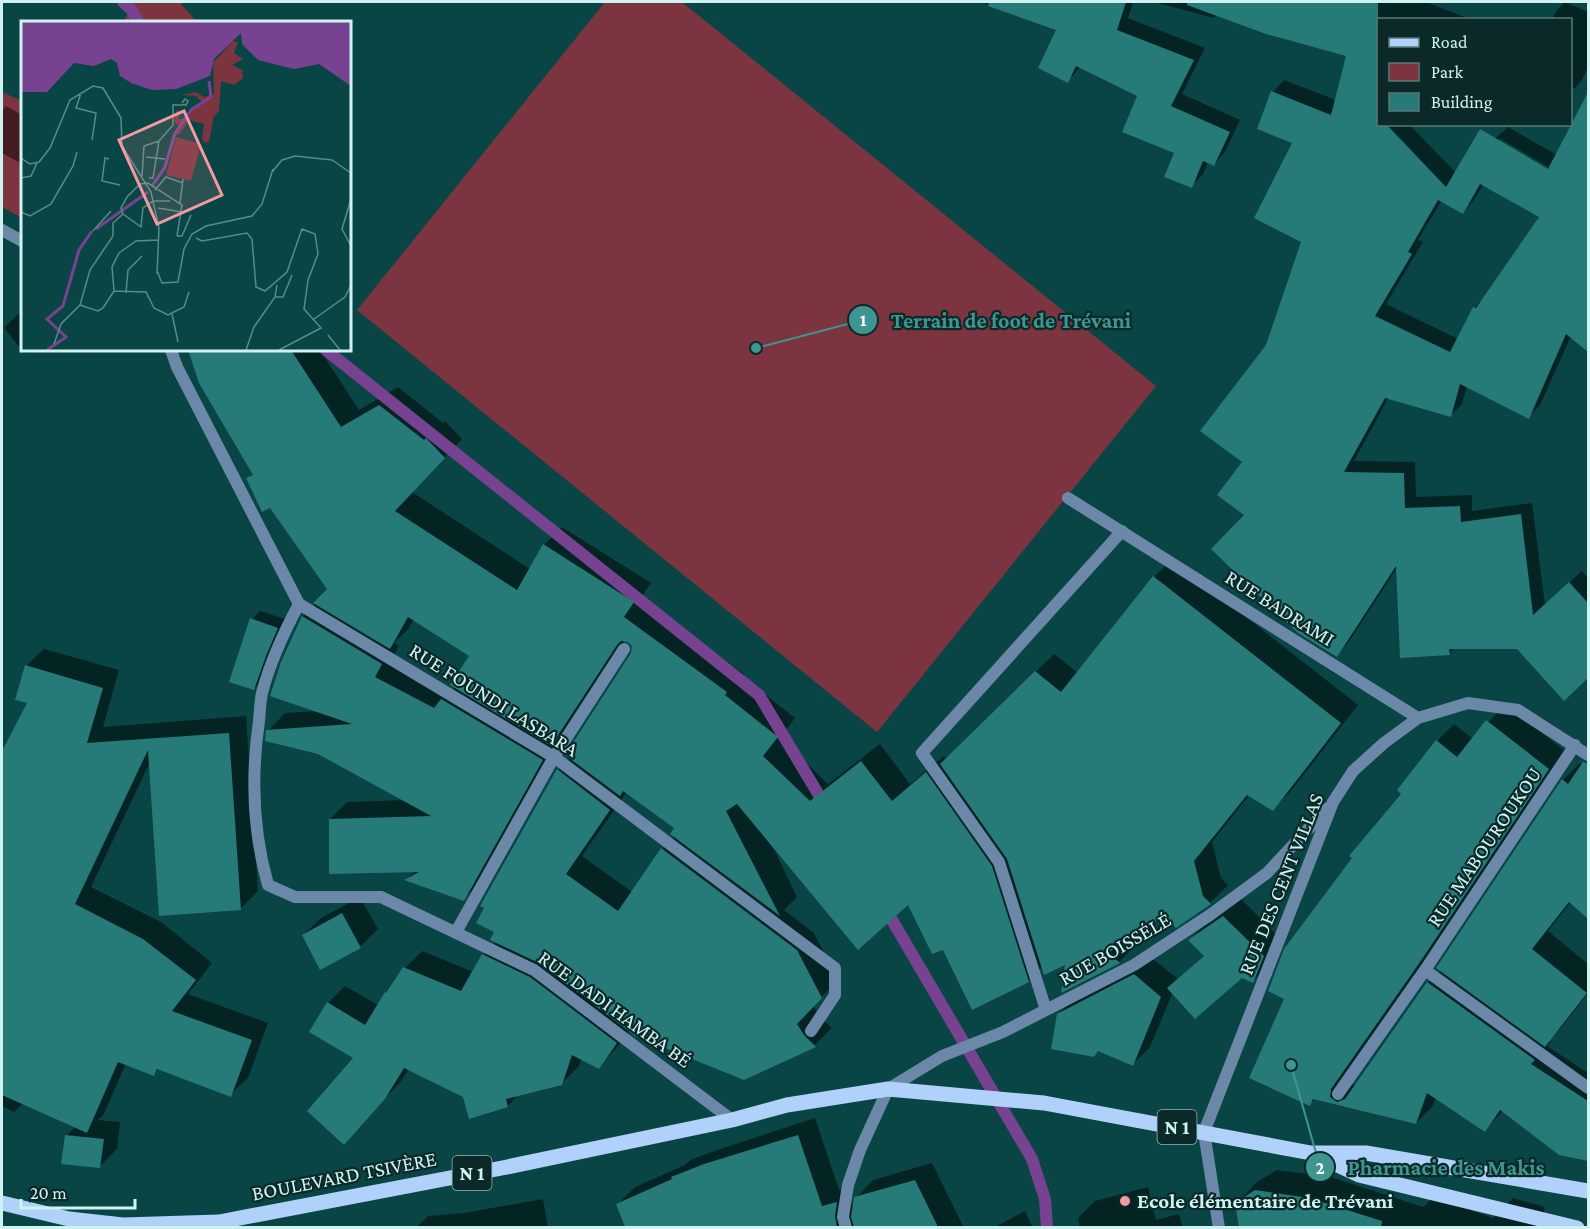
<svg xmlns="http://www.w3.org/2000/svg" width="1590" height="1229" viewBox="0 0 1590 1229" font-family="'Crimson Pro',serif">
  <style>
    .green { fill: #7c3540 }
    .shadow { fill: #0007; fill-rule: evenodd }
    .lines { fill: none; stroke-linecap: round; stroke-linejoin: round }
    .stream { stroke: #774391; stroke-width: 12 }
    .building { fill: #267b79; fill-rule: evenodd }
    .street { stroke: #6c88a9; stroke-width: 12 }
    .primary { stroke: #b0d1f9; stroke-width: 15 }
    .poi-dot { fill: #f49aa4; stroke: #0a2928; stroke-width: 2 }
    .labels { text-anchor: middle; dominant-baseline: central; stroke-width: 4.5; stroke-linejoin: round; paint-order: stroke }
    .shield { fill: #0a2928; stroke: #95b6b5; stroke-width: 1.5 }
    .shield-label { font-size: 20px; font-weight: bold; fill: #d0f3f1 }
    .street-label { font-size: 21px; fill: #d0f3f1; stroke: #0a2928 }
    .poi-label { font-size: 21px; font-weight: bold; fill: #d0f3f1; stroke: #0a2928; text-anchor: start }
    .inset-river { fill: none; stroke: #774391; stroke-width: 3 }
    .inset-road { fill: none; stroke: #598b89; stroke-width: 1.5 }
    .view { fill: #f49aa4; fill-opacity: 0.15; stroke: #f49aa4; stroke-width: 3 }
    .inset-edge { fill: none; stroke: #d0f3f1; stroke-width: 3 }
    .leader { fill: none; stroke: #3f958f; stroke-width: 2 }
    .callout-dot { fill: #3f958f; stroke: #0a2928; stroke-width: 2 }
    .mark-label { font-size: 18px; text-anchor: middle; font-weight: bold; fill: #fff }
    .callout-label { font-size: 22px; text-anchor: middle; font-weight: bold; fill: #3f958f; stroke: #0a2928; stroke-width: 4.5; stroke-linejoin: round; paint-order: stroke }
  </style>
  <rect width="100%" height="100%" fill="#094544"/>
  <path class="green" d="M132,2H181V4L197,22H123L131,9Z
    M605,2H682L1156,386L877,732L357,310Z
    M2,92L22,101V218L2,207Z"/>
  <path class="shadow" d="M984,2H1133L1128,18L1205,48L1182,94L1240,120L1225,152L1214,164L1208,162L1203,174L1191,186L1176,152L1139,95L1081,66L1068,81L1058,29L986,4Z
    M1154,2H1426L1472,20H1378V124H1409L1456,173L1508,127L1557,155L1588,95V350L1571,336L1540,405L1528,417L1467,386L1462,404L1450,416L1389,397L1354,461L1415,462L1416,497L1472,495V511L1532,503L1545,605L1582,571L1588,578V676L1564,699L1517,647L1455,648L1449,654L1397,568L1348,643L1336,655L1246,515L1244,462L1268,346L1303,241L1294,142L1273,92L1284,80L1336,100L1348,55L1217,15L1214,18ZM1499,138L1555,171L1554,174L1499,142ZM1484,184L1541,217L1486,296L1474,308L1458,339L1386,304L1423,242L1418,240L1442,200L1463,212L1474,200Z
    M1565,2L1588,12V67L1582,80L1574,89L1570,87V20H1552L1557,10Z
    M6,106L22,115V164L2,153V111Z
    M22,310V350H28L24,353L4,328Z
    M190,350H320L359,410L398,387L443,423L445,421L462,439L412,492L530,569L544,545L562,527L651,583L641,598L744,674L742,676L795,718L780,738L828,784L880,744L910,784L944,756L947,759L1054,654L1078,673L1154,577L1172,559L1358,705L1291,791L1273,809L1250,794L1212,842L1221,878L1228,885L1210,903L1176,926L1164,914L1129,938L1137,944L1119,962L1063,991L1067,962L1042,967L1028,981L944,948L909,903L771,843L797,897L784,910L814,933L838,980L813,1006L821,1018L832,1028L815,1045L744,1078L630,1030L616,1049L598,1067L582,1058L579,1066L561,1084L519,1094L508,1106L464,1096L409,1069L402,1080L344,1143L355,1058L328,1003L345,986L378,1005L405,968L422,951L474,972L483,955L497,941L558,770L571,757L632,654L633,645L629,640H625L569,726L555,740L559,742L481,881L464,899L407,879L415,871L330,819L347,802L406,800L319,752L268,731L285,713L319,711L282,662L303,616L329,589L270,506L248,479L253,473L200,382ZM414,619L471,655L455,686L451,691L392,659L399,646L394,643L408,629ZM627,792L676,828L675,836L662,849L632,892L582,856Z
    M260,611L285,619L262,680L254,689L252,619Z
    M44,649L119,670L103,727L246,716L258,891L240,909L150,762L91,887L161,922L212,963L188,994L268,1023L248,1078L230,1095L160,1068L154,1074L126,1063L104,1114L98,1120L120,1122L117,1149L99,1167L66,1136L76,1126L23,1103L14,1112L2,1106V754L29,702L26,666Z
    M1505,704L1565,751L1350,1083L1356,1086L1428,983L1441,970L1438,968L1563,780L1580,763L1583,765L1588,760V917L1571,902L1548,931L1588,964V993L1562,1027L1549,1040L1551,1042L1547,1046L1588,1073V1160L1559,1154L1504,1110L1485,1130L1436,1097L1433,1106L1416,1123L1316,1098L1310,1104L1404,793L1399,790L1437,741L1454,724L1473,739Z
    M360,897L378,929L360,947L303,935L321,918Z
    M1241,899L1280,938L1270,964L1253,981L1242,976L1173,992L1150,1047L1133,1064L1059,1014L1076,996L1152,958L1178,979L1205,955L1190,940L1207,922Z
    M815,1118L839,1190L853,1186L851,1201L854,1210L856,1198L873,1180L932,1163L964,1228H626L618,1204L635,1187L685,1165L690,1160L723,1148Z
    M1277,1170L1331,1177L1423,1207L1434,1197L1493,1218L1513,1198L1545,1207L1540,1228H1240L1237,1203L1257,1182Z
    M1148,1187L1156,1220L1179,1214L1183,1228H1080L1078,1218L1095,1201Z
    M543,1199L548,1228H416L428,1216L464,1213Z
    M1025,1211L1033,1228H993Z"/>
  <g class="lines">
    <path class="stream" d="M123,2L131,9L138,22
      M326,350L759,695L826,807
      M885,908L1032,1159L1045,1199L1047,1228"/>
  </g>
  <path class="building" d="M989,2H1126L1117,30L1194,60L1171,106L1230,132L1214,166L1203,161L1192,188L1164,177L1174,153L1122,132L1137,96L1076,66L1068,83L1038,68L1056,30L988,6Z
    M1187,2H1378V124H1386L1446,187L1480,129L1548,169L1588,92V352L1566,334L1529,419L1460,384L1451,417L1385,398L1344,472L1404,473L1405,508L1460,506L1461,522L1521,514L1533,615L1569,582L1588,603V678L1564,701L1517,649H1449L1450,655L1400,658L1396,566L1337,657L1298,633L1211,549L1244,515L1217,495L1242,462L1200,431L1266,345L1301,242L1254,218L1292,143L1257,129L1271,91L1331,115L1346,56L1266,34L1187,5ZM1480,184L1539,217L1476,308L1473,307L1450,352L1375,316L1412,254L1408,252L1438,200L1463,214Z
    M188,350H291L341,427L379,405L424,440L426,438L445,458L395,511L517,590L543,544L634,602L624,617L727,692L725,695L778,737L763,756L810,801L861,761L892,801L926,772L992,866L1029,982L972,1010L943,950L932,954L908,905L858,950L737,804L726,811L780,916L670,834L674,828L623,791L620,796L565,755L631,653L632,646L628,642L621,641L617,645L551,746L450,685L469,656L408,617L390,649L313,603L327,589L270,508L262,512L246,478L253,475L199,383Z
    M1153,576L1341,723L1273,811L1247,795L1194,861L1203,896L1211,904L1176,928L1164,916L1108,953L1120,963L1061,993L1065,965L1044,975L1007,859L940,764L1035,671L1061,692Z
    M302,616L382,664L375,677L434,708L441,699L543,760L464,901L404,880L419,872L329,874V819L431,816L318,754L265,741L266,730L352,724L270,696L281,662Z
    M250,618L278,628L266,656L254,690L229,682Z
    M25,665L103,688L87,743L229,733L241,910L159,916L148,750L75,904L143,939L196,980L172,1011L252,1040L231,1097L157,1069L154,1076L118,1062L87,1133L2,1095V751L27,703L15,700Z
    M1486,720L1549,769L1418,965L1331,1089L1330,1097L1337,1102L1345,1099L1427,982L1535,1060L1531,1064L1588,1101V1161L1559,1155L1500,1110L1485,1132L1427,1093L1416,1124L1313,1099L1310,1106L1249,1078L1284,999L1268,991L1284,949L1352,858L1349,856L1401,794L1397,790L1436,740L1457,757Z
    M1583,762L1588,763V919L1569,902L1532,949L1587,993L1545,1047L1436,968L1562,779L1568,784Z
    M557,769L610,810L566,874L618,911L661,848L797,950L822,998L797,1024L804,1035L816,1047L744,1080L635,1036L539,963L490,940L494,932L476,923L484,908L480,906Z
    M342,913L361,948L320,970L302,935Z
    M1223,916L1264,956L1253,983L1242,978L1195,1019L1167,988L1204,956L1188,940Z
    M482,954L530,977L617,1043L599,1069L572,1055L562,1085L506,1099L508,1107L469,1119L463,1097L404,1068L385,1099L344,1145L307,1111L353,1058L309,1032L327,1002L365,1025L385,992L386,993L403,967L461,991Z
    M1134,974L1161,997L1133,1066L1098,1051L1094,1057L1051,1049L1057,1014Z
    M65,1135L104,1139L100,1168L61,1164Z
    M798,1135L822,1206L837,1202L835,1216L837,1227H625L616,1204L672,1179L671,1177L704,1164Z
    M915,1180L938,1227H854L851,1217L854,1197Z
    M1255,1190L1309,1198L1382,1221L1381,1227H1239L1235,1203Z"/>
  <g class="lines">
    <path class="street" d="M2,230L22,241
      M171,350L177,367L299,604L554,757L835,968V995L811,1031
      M1068,498L1418,718
      M299,604C284,632 270,662 262,693C260,702 260,712 259,721C251,776 253,832 268,885L295,897H381L534,970L732,1120
      M456,932L554,757L624,649
      M1425,970L1588,1088
      M1046,1010L999,862L922,753L1122,531
      M1338,1094L1425,970L1575,745
      M846,1228L843,1217L848,1185L860,1150L888,1089L942,1056L1003,1032L1134,965L1210,915L1267,873L1328,808
      M1219,1228L1204,1132L1333,802L1353,771L1384,743L1418,718L1468,703L1518,710L1588,755"/>
    <path class="primary" d="M1316,1155L1359,1175L1577,1228
      M2,1203L69,1219L123,1225L219,1222L502,1168L732,1120L787,1105L888,1089L1044,1103L1311,1153H1366L1588,1191"/>
  </g>
  <circle class="poi-dot" cx="1125" cy="1201" r="6"/>
  <g class="labels">
    <g class="shield">
      <rect x="1157.5" y="1110" width="39" height="34" rx="4.5"/>
      <rect x="452.5" y="1156" width="39" height="34" rx="4.5"/>
    </g>
    <g class="shield-label">
      <text x="1177" y="1127">N 1</text>
      <text x="472" y="1173">N 1</text>
    </g>
    <g class="street-label">
      <text transform="translate(1280 608) rotate(32)">RUE BADRAMI</text>
      <text transform="translate(494 700) rotate(32)">RUE FOUNDI LASBARA</text>
      <text transform="translate(1484 847) rotate(-56)">RUE MABOUROUKOU</text>
      <text transform="translate(1281 884) rotate(-68)">RUE DES CENT VILLAS</text>
      <text transform="translate(1115 949) rotate(-30)">RUE BOISSÉLÉ</text>
      <text transform="translate(615 1009) rotate(36)">RUE DADI HAMBA BÉ</text>
      <text transform="translate(344 1176) rotate(-11)">BOULEVARD TSIVÈRE</text>
    </g>
    <g class="poi-label">
      <text x="1137" y="1201">Ecole élémentaire de Trévani</text>
    </g>
  </g>
  <g transform="translate(21 21)">
    <rect width="330" height="330" fill="#094544"/>
    <path d="M212,20L217,21L213,32L222,38L211,44L221,49L222,57L213,64L200,60L198,90L193,95L188,121L183,122L181,118L183,103L168,99L159,113L153,114L158,105L153,101L155,90L158,89V98L167,97L173,86L182,82L175,75L161,74L175,71L183,76L193,73L192,42ZM155,116L180,123L170,160L145,154Z" fill="#7c3540"/>
    <path d="M0,1H330V65L298,43L273,48L237,39L221,23L220,12L193,38L189,55L155,68L131,69L110,62L99,55L96,42L90,38L73,45L53,42L26,71H0Z" fill="#774391"/>
    <path class="inset-river" d="M131,165L144,146L154,112L171,88L190,76L188,60M75,208L127,171M26,329L45,316L26,298L42,285L58,229L71,210"/>
    <path class="inset-road" d="M60,72L55,87L75,92L71,119M125,136L144,138M0,137L9,143L18,141L29,127L49,79L72,65L82,67L100,97L101,125L130,171L138,207L136,253M88,138L84,137L81,160L99,164M251,151L261,139L274,135L311,139L330,152M121,155L123,125L138,120M0,157L10,155L16,142M128,157H132L138,120L152,104V84H165L167,80L164,78L161,82M134,169L145,156L162,162M330,178L321,208L330,225M159,182L162,158M137,187L161,191M0,191L9,195L30,183L52,145L56,131M102,193L100,187L106,176L119,163L127,162L161,184L156,215M102,193L120,206L122,187L132,180H149M72,210L90,190M156,215H161L170,194M175,217L181,220L226,212L231,218L235,266L244,270L266,251L281,208L294,213L297,233L287,259L283,288L300,307L258,329M136,250L141,262L157,261L163,228L171,213L185,205L231,195L241,183L252,148M93,270L125,271L133,287L147,294L163,286L168,271M105,272L107,249L121,235M254,276H262L271,254M59,284L77,290L82,287L93,270L91,246L98,232L115,220L137,219M59,284L69,249L92,215V202L102,193M151,293L157,321M293,298L324,276L330,264M307,314L319,329M33,323L40,303L59,284M225,329L233,306L254,276L256,264"/>
    <path class="view" d="M163,90L201,174L136,203L98,119Z"/>
    <rect width="330" height="330" class="inset-edge"/>
  </g>
  <path class="leader" d="M756 348L863 320M1291 1065L1320 1167"/>
  <g class="callout-dot">
    <circle cx="756" cy="348" r="6"/>
    <circle cx="1291" cy="1065" r="6"/>
    <circle cx="863" cy="320" r="15"/>
    <circle cx="1320" cy="1167" r="15"/>
  </g>
  <g class="mark-label">
    <text x="863" y="326">1</text>
    <text x="1320" y="1174">2</text>
  </g>
  <g class="callout-label">
    <text x="1011" y="328">Terrain de foot de Trévani</text>
    <text x="1446" y="1175">Pharmacie des Makis</text>
  </g>
  <rect width="1590" height="1229" fill="none" stroke="#d0f3f1" stroke-width="6"/>
  <rect x="1377" y="18" width="195" height="108" fill="#0a2928" stroke="#597a78" stroke-width="1.5"/>
  <rect x="1389" y="38" width="30" height="9" fill="#b0d1f9" stroke="#597a78" stroke-width="1.5"/>
  <text x="1431" y="48" font-size="18" fill="#d0f3f1">Road</text>
  <rect x="1389" y="63" width="30" height="18" fill="#7c3540" stroke="#597a78" stroke-width="1.5"/>
  <text x="1431" y="78" font-size="18" fill="#d0f3f1">Park</text>
  <rect x="1389" y="93" width="30" height="18" fill="#267b79" stroke="#597a78" stroke-width="1.5"/>
  <text x="1431" y="108" font-size="18" fill="#d0f3f1">Building</text>
  <path d="M21 1199v9h114v-9" fill="none" stroke="#d0f3f1" stroke-width="3"/>
  <text x="30" y="1199" font-size="18" fill="#d0f3f1" stroke="#0a2928" stroke-width="4.5" paint-order="stroke">20 m</text>
</svg>
